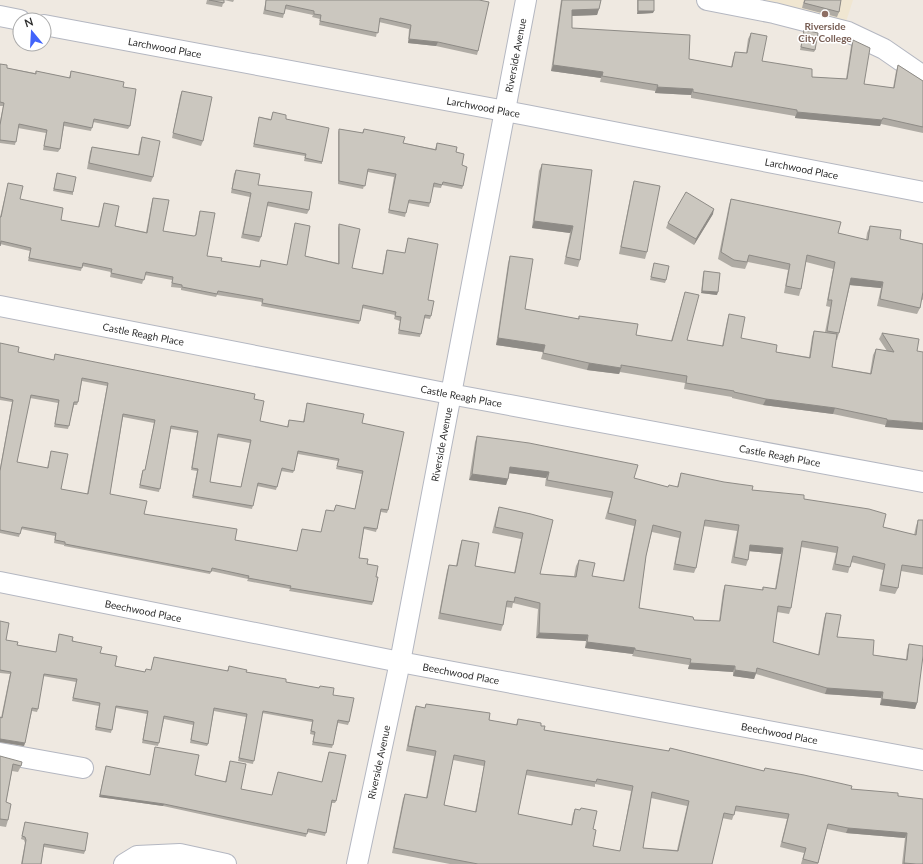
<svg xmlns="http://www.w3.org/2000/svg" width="923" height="864" viewBox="0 0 923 864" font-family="Lato,sans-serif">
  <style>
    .education { fill: #f0e6d1 }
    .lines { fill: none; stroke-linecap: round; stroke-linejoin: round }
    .minor-casing { stroke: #b4b7c1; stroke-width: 22 }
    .minor { stroke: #fff; stroke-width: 20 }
    .wall { fill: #afaba4; fill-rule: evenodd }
    .shaded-wall { fill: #8e8b86 }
    .building { fill: #cbc7bf; stroke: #8e8b86; fill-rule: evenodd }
    .education-dot { fill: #8d6e63; stroke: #fff; stroke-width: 1.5 }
    .labels { text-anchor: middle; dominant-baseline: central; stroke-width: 3; stroke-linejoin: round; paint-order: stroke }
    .education-label { font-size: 10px; font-weight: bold; fill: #785e54; stroke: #fff }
    .street-label { font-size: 10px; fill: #2e2e2e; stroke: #fff }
  </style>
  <rect width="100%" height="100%" fill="#efe9e1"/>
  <path class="education" d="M745,0H853L845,25Z"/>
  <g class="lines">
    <defs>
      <g id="minor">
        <path d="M707,0L774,13L848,32L884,49L923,76"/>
        <path d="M0,16L20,20"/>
        <path id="s1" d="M44,25L526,115L923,192"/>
        <path id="s2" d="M0,306L450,394L923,482"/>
        <path id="s3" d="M0,582L400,662L923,760"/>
        <path d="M0,753L83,768"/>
        <path d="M124,864L137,856L180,854L226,864"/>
        <path id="s4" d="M357,864L400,662L526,0"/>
      </g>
    </defs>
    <use href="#minor" class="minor-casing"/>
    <use href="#minor" class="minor"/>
  </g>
  <path class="wall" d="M207,0H234L233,2L224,0L222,7L206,4Z
    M266,0H479L478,51L477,55L436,46L408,43L409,29L379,22L376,37L319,25L320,19L312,17L313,15L285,9L283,18L263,14Z
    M561,0H601L597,15L572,16V28L689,59L731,67L733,58L735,52L746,53L748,39L751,33L762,61L812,77L846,79L851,46L853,40L864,84L893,88L896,71L898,65L923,81V133L881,124L880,126L795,118V116L691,98V95L655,93V91L600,82L601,78L551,71Z
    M637,0H654L653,13L637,14Z
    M804,0H841L839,12L837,17L802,8Z
    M804,30L815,50L814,52L800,50Z
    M0,64L7,68L35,73L36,71L69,78L71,71L123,87L130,126L128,129L93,122L91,131L64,126L60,149L58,152L43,150L46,133L18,128L15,145L0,143V121L3,106H0Z
    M182,91L203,141L201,146L172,138L180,96Z
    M273,112L286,119L322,162V164L304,161L305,156L253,147L259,117L271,119Z
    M339,129L362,133L364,129L403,143L435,149L437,143L456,152L462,165L463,186L462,189L442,185L441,188L433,187L429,207L408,203L405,217L388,213L394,177L368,172L363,189L338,184V132Z
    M142,137L153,177L151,182L87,169L90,152L92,147L138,155L140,143Z
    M542,164L592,170L580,260L578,267L564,264L570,233L532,228L539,171Z
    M236,170L258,185L309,210L307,214L267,206L261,237L259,242L241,238L250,197L231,193L234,174Z
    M57,173L73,192V195L53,191Z
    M634,181L647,252L645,259L619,254L632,188Z
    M8,183L20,199L61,220L98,227L104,203L115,226L146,232L152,201L153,198L163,231L194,236H195L199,214L200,211L207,256L221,261L259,267L261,260L287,265L294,227L295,223L305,256L338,263V228L339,224L352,268L382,274L386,253L387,250L405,253L408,238L428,300L431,316L430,319L424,318L420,337L398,334L400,321L394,319L395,315L362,308L359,324L261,306L262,302L217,295L216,297L181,290V288L171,287L172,280L145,275L142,284L110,277L111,272L82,266L81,271L28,261L30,251L0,244V217Z
    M731,199L838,233L866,240L867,233L870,226L900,239L923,244V300L921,299L920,308L917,314L877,306L881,288L850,285L839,333L837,340H836L832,367L870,373L873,355L876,349L887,351L879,339L882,333L919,339L885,427V425L833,414L763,405L732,398V397L684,389L685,383L620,372L619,374L587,370L541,359L543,352L496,345L508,263L510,256L525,309L578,319L579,316L636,335L671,341L685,292L687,340L722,346L727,321L729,314L741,338L776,352L809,357L812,337L814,331L825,332L830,307L826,306L833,269L806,262L801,289L799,296L784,293L788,270L748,262L745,269L732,267L718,259L729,205Z
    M713,214L694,245L666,228L668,223Z
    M654,263L666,280L665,283L650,280Z
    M704,271L717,295L701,293L703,274Z
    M0,343L18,352L54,360L55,354L254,399L260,421L287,427L289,420L303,422L307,403L362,423L388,510L387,513L381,512L376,532L364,529L359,558L367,564L376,577L373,602L372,605L289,591L290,589L247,581L248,579L211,571L210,574L64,546V545L54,543L55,536L21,529L19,537L0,533V468L12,402L0,400ZM82,381L107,386L87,494L61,489L51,451L47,468L17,462L30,398L58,403L54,427L68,429L74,405H77L78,402ZM123,417L154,423L145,470H143L142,472L139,488L159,492L171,429L197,433L191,470L197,471L192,498L252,509L257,486L276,490L281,471L293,473L298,454L338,461L336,469L362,474L355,509L336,505L334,511L326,510L321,532L302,529L297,551L235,540L144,514L110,494ZM217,437L250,443L241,487L210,482Z
    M477,436L634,478L668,487H677L681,473L752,490L804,499L883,527L914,535L916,526L918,520H923V575L901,571L898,588L895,594L879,591L883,570L851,562L848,573L832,570L836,553L801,547L791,608L789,614L777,612L773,642L818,655L824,619L826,613L837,637L873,655L906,659L907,650L909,644L917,703L915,709L880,705L881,698L825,694L756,674L754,679L733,676V672L688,669L689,665L632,656L633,654L585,648L586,641L536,638L538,609L513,603L512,608L506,607L503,625L501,631L438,619L447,571L449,565L456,566L460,546L462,540L475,566L514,573L521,539L492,533L497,513L499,507L531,514L540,574L574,576L576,566L579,560L592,576L623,581L634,526L605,519L611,498L545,486L546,478L509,473L508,479L506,485L469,480L475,442ZM703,526L737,531L731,563L746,566L748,560L749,551L781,554L775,589L763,587L762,590L725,585L723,591L719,621L694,620L639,608L646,556L652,532L679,538L673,570L694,573L696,568Z
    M0,621L6,640L17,645L56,652L59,634L100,653L115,666L145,672L146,669L151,670L154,657L227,671L229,666L246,672L286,682L319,688L320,686L333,695L349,722L348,725L338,723L332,748L312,745L314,735L310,734L312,722L262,713L253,764L238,761L246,717L214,711L208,744L207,746L190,743L193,725L164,719L158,746L142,743L147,714L116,708L111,733L95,730L99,706L72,701L76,682L43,676L38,709L37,712L32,711L24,746L0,742V717L1,718L10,674L0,673Z
    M426,704L489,720L516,725L518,719L541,726L544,730L668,751L670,748L764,771L765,768L851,789L898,796L923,864H902L905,838L846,833L827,829L818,864H801L804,853L780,847L787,819L735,811L732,820L722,818L712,864H450L392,853L403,799L405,794L426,798L434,756L406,751L414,711L416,706L425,708ZM453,760L484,766L475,812L444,805ZM526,775L595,787V784L631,791L620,851L593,846V829L575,809L573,814L571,825L518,814ZM651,798L687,806L677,850L643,848Z
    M155,747L195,775L225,782L230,761L241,789L272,795L278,772L322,782L329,752L336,801L335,803H332L325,836L307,832L306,837L163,806L99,797L106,766L150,775Z
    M0,756L21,766L18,772L12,771L6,802L8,820L6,827L0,826Z
    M25,822L85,851L84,854L44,847L41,864H21L25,843L24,840L21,839Z"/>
  <path class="shaded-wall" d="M599,9L597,15L570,16L572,10Z
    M638,11H654L653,13L637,14Z
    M409,39L438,42L436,46L408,43Z
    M553,65L603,72L601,78L551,71Z
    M657,87L693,89L691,95L655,93Z
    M797,112L882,120L880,126L795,118Z
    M714,209L713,214L694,245L696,239Z
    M534,221L573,226L570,233L532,228Z
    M851,278L883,282L881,288L849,285Z
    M702,291L718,292L717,295L701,293Z
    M498,338L545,345L543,352L496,345Z
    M589,363L621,368L619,374L587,370Z
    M766,399L835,408L833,414L763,405Z
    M887,420L923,423V430L885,427Z
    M510,467L549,472L546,478L508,473Z
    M472,474L508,479L506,485L469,480Z
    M750,545L783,548L781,554L748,551Z
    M539,633L588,635L586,641L536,638Z
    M587,642L635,648L633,654L585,648Z
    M690,663L735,666L733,672L688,669Z
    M735,670L756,673L754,679L733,676Z
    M827,688L883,692L881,698L825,694Z
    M882,699L917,703L915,709L880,705Z
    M0,739L25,743L24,746L0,742Z
    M100,795L164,804L163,806L99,797Z
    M848,828L907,833L905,838L846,833Z
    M904,863L916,864H903Z"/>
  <path class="building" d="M209,0H224V3Z
    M266,0H479L489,2L478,51L438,42L409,39L411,25L380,18L378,33L320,21L321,15L314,14V11L286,5L284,14L265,10Z
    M562,0H601L599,9L572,10V28L690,35L689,59L732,67L735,52L747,53L751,33L767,36L762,61L812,69V77L847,79L853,40L870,48L864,84L894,88L898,65L923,81V127L883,118L882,120L797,112V110L693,92V89L657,87L658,85L602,76L603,72L553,65Z
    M638,0H654V11H638Z
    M805,0H841L839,12L804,3Z
    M804,30L818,33L815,50L801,47Z
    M0,64L7,65V68L36,74V71L70,78L71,71L124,82L123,87L136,89L135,96L130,126L94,119L92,128L64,122L60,149L44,146L47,130L19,124L16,142L0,140V125L4,103L0,102Z
    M182,91L212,97L203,141L173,133Z
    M273,112L286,115V119L329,128L322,162L305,158L306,154L254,144L259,117L271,120Z
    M339,129L363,133L364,129L405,137L403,143L436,150L437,143L457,147L456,152L464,154L462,165L467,167L463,186L443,182L442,185L434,183L430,203L409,200L406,213L389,210L396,174L368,169L365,186L339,181Z
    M142,137L160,141L153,177L89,163L92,147L139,155Z
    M542,164L592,170L580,260L566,257L573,226L534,221Z
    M236,170L260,174L258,185L312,192L309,210L268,202L261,237L243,234L251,193L232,189Z
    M57,173L76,177L73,192L54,189Z
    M634,181L660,186L647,252L621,247Z
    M8,183L23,186L20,199L63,208L61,220L99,227L104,203L119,206L115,226L147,233L153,198L169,200L163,231L194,236L196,235L200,211L215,213L207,256L222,258L221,261L260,267L261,260L287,265L295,223L310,226L305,256L339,264V224L360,229L352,268L383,274L387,250L405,253L408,238L438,244L428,300L434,301L431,316L425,315L421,334L399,330L401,317L395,316L396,312L363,305L360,321L262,303L263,299L218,291L217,294L182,287V285L172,283L173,277L146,272L144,280L111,273L112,269L83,263L82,268L29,258L31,248L1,241L0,246V217H1Z
    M686,192L714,209L696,239L668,223Z
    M731,199L841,222L838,233L868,240L870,226L901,230L900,239L923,244V292L920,308L880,299L883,282L851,278L839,333L827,331L832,300H828L835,262L807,255L801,289L786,286L790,264L749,255L747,262L734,260L721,252Z
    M510,256L533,259L525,309L579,319V316L638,324L636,335L672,341L685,292L699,295L687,340L723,346L729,314L745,317L741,338L777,345L776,352L810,358L814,331L837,334L832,367L871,374L876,349L894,352L882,333L919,339L917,351L923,352V423L887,420V419L835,408L766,399L734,392V391L686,383L687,376L621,365V368L589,363L543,353L545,345L498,338Z
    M654,263L669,266L666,280L651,277Z
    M704,271L720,273L718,292L702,291Z
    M0,343L19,347L18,352L54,360L55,354L255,394L254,399L264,401L260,421L288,427L289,420L304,422L307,403L364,414L362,423L404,432L388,510L381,509L377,529L364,527L359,558L368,559L367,564L378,566L376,577H378L373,602L290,588L291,586L248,578L249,576L212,568L211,572L65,544V542L55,540L56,533L22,527L20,534L0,530V471L13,400L0,397ZM82,378L108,383L88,494L61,489L68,454L51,451L48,468L17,462L31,395L59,400L55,424L69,426L74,402H78ZM123,414L155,420L145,470H143L140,485L160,489L171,426L198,431L192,468L198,469L193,496L253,506L258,483L277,487L282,468L294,471L298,451L339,459L337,466L363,471L355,509L336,505L334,511L326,510L321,532L302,529L297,551L235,540L237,529L144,514L147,501L110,494ZM218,434L251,440L241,487L210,482Z
    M477,436L529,443L638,465L634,478L668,487L669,485L678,487L681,473L724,482L753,486L752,490L804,495V499L869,509L886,514L883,527L916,535L918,520H923V568L902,565L898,588L881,585L885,564L853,556L850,567L835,564L838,547L802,541L791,608L778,606L773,642L819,655L826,613L841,615L837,637L874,640L873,655L907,660L909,644L923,646V656L917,703L882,699L883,692L827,688L757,668L756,673L735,670V666L690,663L691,659L635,650V648L587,642L588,635L539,633L540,603L515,597L514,602L507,601L503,625L440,613L449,565L457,566L462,540L479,543L475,566L515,573L523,533L495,527L499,507L531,514L553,520L540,574L576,577L579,560L595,563L592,576L624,581L636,520L608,513L613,492L547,480L549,472L510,467L508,479L472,474ZM705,520L739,525L734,557L748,560L750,545L783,548L776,589L763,587V590L725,585L720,621L694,620L693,617L639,608L646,556L653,525L681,532L675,564L696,568Z
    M0,621L9,623L6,640L18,642L17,645L56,652L59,634L73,637L72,641L102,647L100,653L117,656L115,666L145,672L146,669L151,670L154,657L228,671L229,666L247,670L246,672L286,679V682L319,688L320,686L334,688L333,695L354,698L349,722L338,720L333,745L313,742L315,732L311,731L313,720L263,711L254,761L239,758L247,714L214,708L208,744L191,740L194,722L164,716L159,743L143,740L148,711L116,706L112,730L96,727L100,703L73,698L77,679L44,674L38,709L32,708L25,743L0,739V717L2,718L11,672L0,670Z
    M426,704L490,713L489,720L517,725L518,719L541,723V726H545L544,730L669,751L670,748L764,771L765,768L804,775L852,786L851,789L898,793V796L923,799V864H916L904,863L907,833L848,828L828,824L818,863L803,859L806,848L782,842L789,814L736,806L734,815L724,813L712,864H478L394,848L405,794L427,798L436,751L408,746L416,706L425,708ZM454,755L485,761L476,812L444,805ZM527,770L596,782L597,779L633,786L620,851L593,846L596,830L593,829L597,811L581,808L580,810L575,809L572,825L518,814ZM652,792L689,801L678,851L643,848Z
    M155,747L199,755L195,775L226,782L230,761L246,764L241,789L272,795L278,772L322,782L329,752L346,755L336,801L332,800L326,833L308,829L307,834L164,804L100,795L106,766L150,775Z
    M0,756L22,762L21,766L13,764L6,802L11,804L8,820L0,819Z
    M25,822L88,833L85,851L44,844L41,864H22L26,840L25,837L22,836Z"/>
  <circle class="education-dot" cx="825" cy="14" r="4"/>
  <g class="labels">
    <g class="education-label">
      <text x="825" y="26">Riverside<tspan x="825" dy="12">City College</tspan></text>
    </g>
    <g class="street-label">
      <text stroke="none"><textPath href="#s1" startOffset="123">Larchwood Place</textPath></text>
      <text stroke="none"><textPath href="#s4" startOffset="824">Riverside Avenue</textPath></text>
      <text stroke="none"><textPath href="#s1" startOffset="447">Larchwood Place</textPath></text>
      <text stroke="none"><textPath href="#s1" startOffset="771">Larchwood Place</textPath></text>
      <text stroke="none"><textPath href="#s2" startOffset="146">Castle Reagh Place</textPath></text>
      <text stroke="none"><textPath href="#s2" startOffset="470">Castle Reagh Place</textPath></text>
      <text stroke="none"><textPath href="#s4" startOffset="428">Riverside Avenue</textPath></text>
      <text stroke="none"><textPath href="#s2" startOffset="794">Castle Reagh Place</textPath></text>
      <text stroke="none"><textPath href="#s3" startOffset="146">Beechwood Place</textPath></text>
      <text stroke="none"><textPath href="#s3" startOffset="470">Beechwood Place</textPath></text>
      <text stroke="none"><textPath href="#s3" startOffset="794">Beechwood Place</textPath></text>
      <text stroke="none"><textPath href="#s4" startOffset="104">Riverside Avenue</textPath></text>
    </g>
  </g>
  <g transform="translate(32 32) rotate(342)"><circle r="19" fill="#ffffff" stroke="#ababab"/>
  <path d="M0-3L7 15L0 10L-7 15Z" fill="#4264fb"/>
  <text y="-6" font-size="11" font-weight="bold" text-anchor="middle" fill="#2e2e2e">N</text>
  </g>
</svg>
